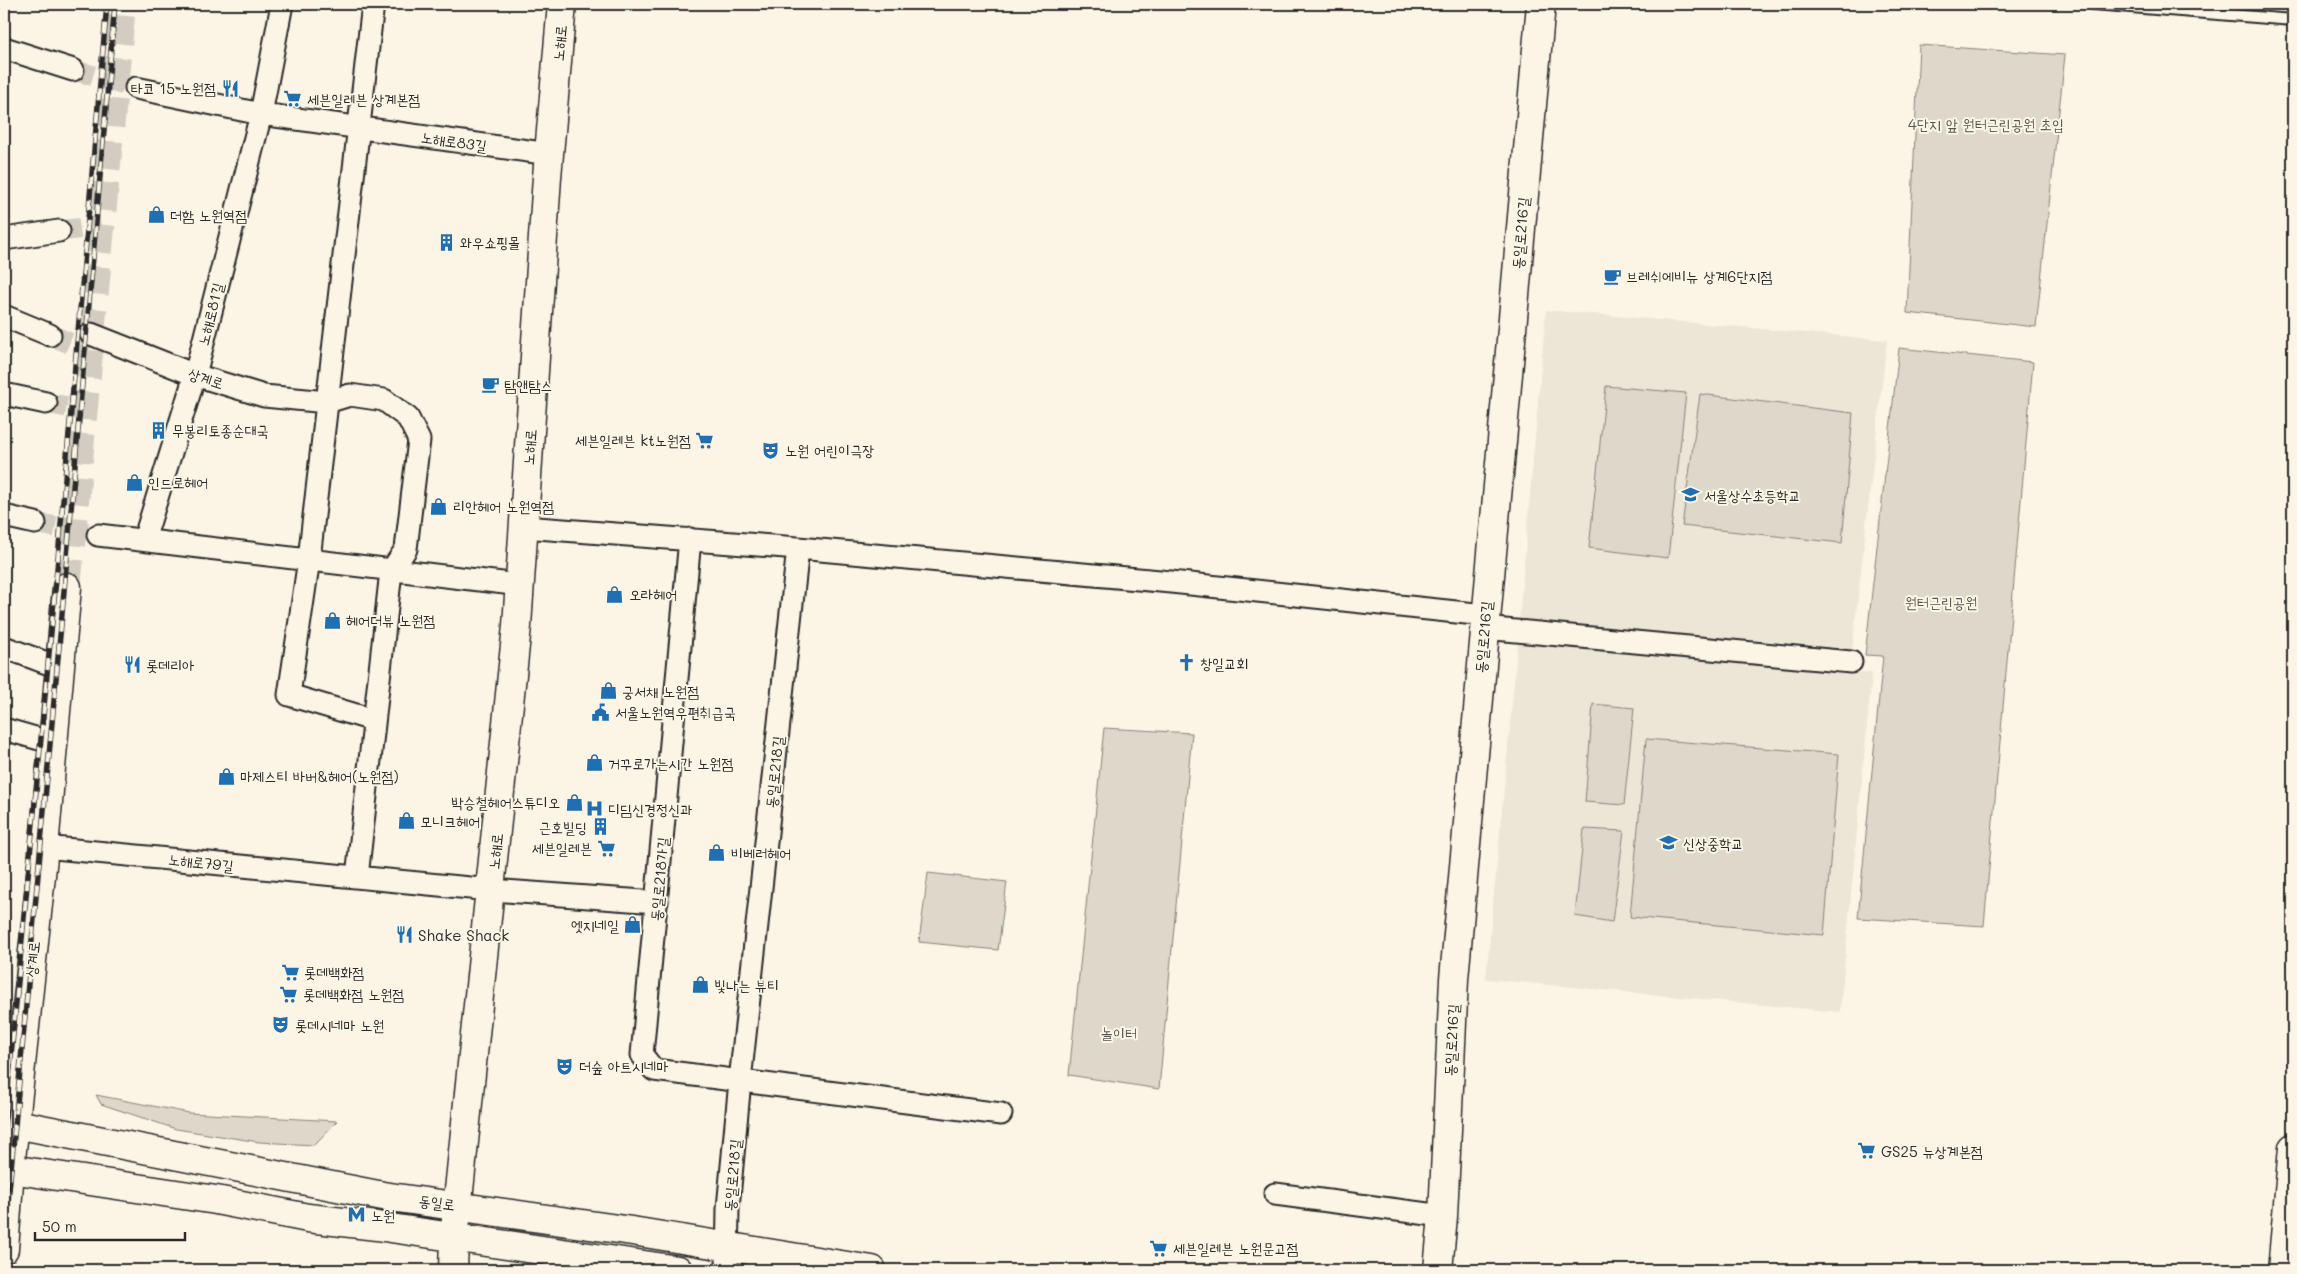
<svg xmlns="http://www.w3.org/2000/svg" width="2297" height="1274" viewBox="0 0 2297 1274" font-family="Mali,'Poor Story',sans-serif">
  <style>
    .built { fill: #ece6d7 }
    .green { fill: #ded8ca; stroke: #84827a }
    .lines { fill: none; stroke-linecap: round; stroke-linejoin: round }
    .street-tunnel { stroke: #d2cdc0; stroke-width: 21; stroke-dasharray: 21 11; stroke-linecap: butt }
    .secondary-tunnel { stroke: #d2cdc0; stroke-width: 28; stroke-dasharray: 28 14; stroke-linecap: butt }
    .lane-casing { stroke: #2b2b2b; stroke-width: 14 }
    .street-casing { stroke: #2b2b2b; stroke-width: 25 }
    .secondary-casing { stroke: #2b2b2b; stroke-width: 31 }
    .primary-casing { stroke: #2b2b2b; stroke-width: 31 }
    .lane { stroke: #fcf5e5; stroke-width: 10 }
    .street { stroke: #fcf5e5; stroke-width: 21 }
    .secondary { stroke: #fcf5e5; stroke-width: 28 }
    .primary { stroke: #fcf5e5; stroke-width: 28 }
    .rail-casing { stroke: #2b2b2b; stroke-width: 5.5 }
    .rail { stroke: #fcf5e5; stroke-width: 4; stroke-dasharray: 11; stroke-linecap: butt }
    .labels { text-anchor: middle; dominant-baseline: central; stroke-width: 4; stroke-linejoin: round; paint-order: stroke }
    .street-label { font-size: 15px; fill: #2b2b2b; stroke: #fcf5e5 }
    .poi-label { font-size: 15px; fill: #2b2b2b; stroke: #fcf5e5; text-anchor: start }
    .park-label { font-size: 15px; fill: #585653; stroke: #fcf5e5 }
  </style>
  <rect width="100%" height="100%" fill="#fcf5e5"/>
  <filter id="ink" filterUnits="userSpaceOnUse"><feTurbulence type="fractalNoise" baseFrequency=".02" numOctaves="2"/><feDisplacementMap in="SourceGraphic" scale="10" xChannelSelector="R" yChannelSelector="G"/><feConvolveMatrix kernelMatrix="1 2 1 2 8 2 1 2 1" color-interpolation-filters="sRGB"/></filter>
  <g filter="url(#ink)">
    <path class="built" d="M1546,310L1887,340L1852,651L1519,621Z
      M1518,640L1872,673L1840,1012L1486,979Z"/>
    <path class="green" d="M1919,45L2065,55L2036,327L1907,313Z
      M1899,348L2033,362L1984,926L1858,918L1883,656L1865,655Z
      M1606,386L1686,393L1668,558L1589,548Z
      M1700,394L1853,413L1842,543L1682,526Z
      M1593,704L1634,708L1624,805L1585,802Z
      M1104,728L1192,733L1159,1089L1069,1075Z
      M1646,739L1839,754L1824,935L1630,917Z
      M1584,829L1624,831L1612,922L1575,916Z
      M928,873L1007,882L998,950L919,942Z
      M96,1095L189,1113L337,1121L314,1145L259,1142L176,1129L101,1104Z"/>
    <g class="lines">
      <path class="street-tunnel" d="M73,70L136,88
        M59,231L101,226
        M50,335L89,351
        M46,403L84,410
        M35,523L98,535"/>
      <path class="secondary-tunnel" d="M67,587L122,4"/>
      <defs>
        <path id="lane" d="M2093,4L2293,20"/>
        <path id="street" d="M4,48L73,70
          M136,88L261,114L550,154
          M4,239L59,231
          M4,316L50,335
          M91,334L195,375L264,396L327,402L350,395L384,400L408,418L419,440L406,549L391,571L357,877
          M4,394L46,403
          M4,516L35,523
          M524,527L798,548L1171,582L1485,615
          M98,535L520,585
          M690,539L642,1055L654,1070L1001,1114
          M144,540L195,375L261,114L282,4
          M1484,628L1851,662
          M4,647L60,668
          M373,720L289,695L309,559L373,4
          M4,729L53,743
          M44,847L491,890L657,902
          M1275,1194L1443,1216
          M727,1270L728,1208L740,1081L798,548"/>
        <path id="secondary" d="M4,1249L10,1169L44,847L67,587
          M453,1270L454,1239L517,626L547,177L562,4
          M1438,1270L1443,1216L1454,979L1541,4
          M2282,1270L2293,1148"/>
        <path id="primary" d="M4,1124H16L383,1196L632,1231L872,1270
          M4,1168L216,1200L308,1218L377,1226L678,1270"/>
      </defs>
      <use href="#lane" class="lane-casing"/>
      <use href="#street" class="street-casing"/>
      <use href="#secondary" class="secondary-casing"/>
      <use href="#primary" class="primary-casing"/>
      <use href="#lane" class="lane"/>
      <use href="#street" class="street"/>
      <use href="#secondary" class="secondary"/>
      <use href="#primary" class="primary"/>
      <defs>
        <path id="rail" d="M4,1130L57,569L107,4
          M4,1245L62,614L115,4"/>
      </defs>
      <use href="#rail" class="rail-casing"/>
      <use href="#rail" class="rail"/>
    </g>
  </g>
  <defs>
    <symbol id="restaurant-bare" viewBox="-9 -9 18 18"><path d="M-5-6h1v4h1v-4h1v4h1v-4h1v5L-1.5 .5V6h-2V.5L-5-1ZM5-6V6H3V1.5H1.5Q1.5-4 5-6Z" fill="#1f6fb2" stroke="#fcf5e5" stroke-width="2.5" paint-order="stroke"/></symbol>
    <symbol id="supermarket-bare" viewBox="-9 -9 18 18"><path d="M-6-5.5h2.5l.6 2H6L4.5 2H-2.5L-4.4-4H-6ZM-1.5 3.2a1.3 1.3 0 1 0 .1 0ZM3 3.2a1.3 1.3 0 1 0 .1 0Z" fill="#1f6fb2" stroke="#fcf5e5" stroke-width="2.5" paint-order="stroke"/></symbol>
    <symbol id="shop-bare" viewBox="-9 -9 18 18"><path d="M-5-2.5h2.3a2.7 3.5 0 0 1 5.4 0H5L5.5 6h-11ZM-1.5-2.5h3a1.5 2.3 0 0 0-3 0Z" fill="#1f6fb2" stroke="#fcf5e5" stroke-width="2.5" paint-order="stroke"/></symbol>
    <symbol id="building-bare" viewBox="-9 -9 18 18"><path d="M-4-6H4V6H1V3H-1V6H-4ZM-2.5-4.3h1.7v1.8h-1.7ZM.8-4.3h1.7v1.8H.8ZM-2.5-1h1.7V.8h-1.7ZM.8-1h1.7V.8H.8Z" fill="#1f6fb2" stroke="#fcf5e5" stroke-width="2.5" paint-order="stroke"/></symbol>
    <symbol id="cafe-bare" viewBox="-9 -9 18 18"><path d="M-5.5-4.5H6V0H3Q3 3.5 0 3.5H-2.5Q-5.5 3.5-5.5 0ZM3-3.2v2h1.7v-2ZM-6 4.5H4V6H-6Z" fill="#1f6fb2" stroke="#fcf5e5" stroke-width="2.5" paint-order="stroke"/></symbol>
    <symbol id="theatre-bare" viewBox="-9 -9 18 18"><path d="M-5-5.5Q0-4 5-5.5V0Q5 5 0 6Q-5 5-5 0ZM-3.3-2.5H-1v1.5H-3.3ZM1-2.5H3.3v1.5H1ZM-2.8 1Q0 5.5 2.8 1Z" fill="#1f6fb2" stroke="#fcf5e5" stroke-width="2.5" paint-order="stroke"/></symbol>
    <symbol id="school-bare" viewBox="-9 -9 18 18"><path d="M0-5L7-2L0 1L-7-2ZM-4 1L0 2.5L4 1V4Q0 6-4 4Z" fill="#1f6fb2" stroke="#fcf5e5" stroke-width="2.5" paint-order="stroke"/></symbol>
    <symbol id="church-bare" viewBox="-9 -9 18 18"><path d="M-1.2-6h2.4v3.5h3.3v2.4h-3.3V6h-2.4V-.1h-3.3v-2.4h3.3Z" fill="#1f6fb2" stroke="#fcf5e5" stroke-width="2.5" paint-order="stroke"/></symbol>
    <symbol id="civic-bare" viewBox="-9 -9 18 18"><path d="M-.6-6.5H3V-4.5H.6V-3L4-1V1h2V6H-6V1h2V-1L-.6-3ZM-1.2 2.5V6h2.4V2.5Z" fill="#1f6fb2" stroke="#fcf5e5" stroke-width="2.5" paint-order="stroke"/></symbol>
    <symbol id="hospital-bare" viewBox="-9 -9 18 18"><path d="M-5-5h3v3.5h4V-5h3V5h-3V1.5h-4V5h-3Z" fill="#1f6fb2" stroke="#fcf5e5" stroke-width="2.5" paint-order="stroke"/></symbol>
    <symbol id="metro-bare" viewBox="-9 -9 18 18"><path d="M-5.5 5V-5H-3L0 0L3-5H5.5V5H3V-.5L0 4L-3-.5V5Z" fill="#1f6fb2" stroke="#fcf5e5" stroke-width="2.5" paint-order="stroke"/></symbol>
  </defs>
  <g fill-rule="evenodd">
    <use href="#restaurant-bare" x="218" y="76" width="25" height="25"/>
    <use href="#supermarket-bare" x="280" y="86" width="25" height="25"/>
    <use href="#shop-bare" x="144" y="202" width="25" height="25"/>
    <use href="#building-bare" x="434" y="230" width="25" height="25"/>
    <use href="#cafe-bare" x="1600" y="264" width="25" height="25"/>
    <use href="#cafe-bare" x="478" y="372" width="25" height="25"/>
    <use href="#building-bare" x="146" y="418" width="25" height="25"/>
    <use href="#supermarket-bare" x="692" y="428" width="25" height="25"/>
    <use href="#theatre-bare" x="758" y="438" width="25" height="25"/>
    <use href="#shop-bare" x="122" y="470" width="25" height="25"/>
    <use href="#school-bare" x="1678" y="482" width="25" height="25"/>
    <use href="#shop-bare" x="426" y="494" width="25" height="25"/>
    <use href="#shop-bare" x="602" y="582" width="25" height="25"/>
    <use href="#shop-bare" x="320" y="608" width="25" height="25"/>
    <use href="#church-bare" x="1174" y="650" width="25" height="25"/>
    <use href="#restaurant-bare" x="120" y="652" width="25" height="25"/>
    <use href="#shop-bare" x="596" y="678" width="25" height="25"/>
    <use href="#civic-bare" x="588" y="700" width="25" height="25"/>
    <use href="#shop-bare" x="582" y="750" width="25" height="25"/>
    <use href="#shop-bare" x="214" y="764" width="25" height="25"/>
    <use href="#shop-bare" x="562" y="790" width="25" height="25"/>
    <use href="#hospital-bare" x="582" y="796" width="25" height="25"/>
    <use href="#shop-bare" x="394" y="808" width="25" height="25"/>
    <use href="#building-bare" x="588" y="814" width="25" height="25"/>
    <use href="#school-bare" x="1656" y="830" width="25" height="25"/>
    <use href="#supermarket-bare" x="594" y="836" width="25" height="25"/>
    <use href="#shop-bare" x="704" y="840" width="25" height="25"/>
    <use href="#shop-bare" x="620" y="912" width="25" height="25"/>
    <use href="#restaurant-bare" x="392" y="922" width="25" height="25"/>
    <use href="#supermarket-bare" x="278" y="960" width="25" height="25"/>
    <use href="#shop-bare" x="688" y="972" width="25" height="25"/>
    <use href="#supermarket-bare" x="276" y="982" width="25" height="25"/>
    <use href="#theatre-bare" x="268" y="1012" width="25" height="25"/>
    <use href="#theatre-bare" x="552" y="1054" width="25" height="25"/>
    <use href="#supermarket-bare" x="1854" y="1138" width="25" height="25"/>
    <use href="#metro-bare" x="344" y="1202" width="25" height="25"/>
    <use href="#supermarket-bare" x="1146" y="1236" width="25" height="25"/>
  </g>
  <g class="labels">
    <g class="street-label">
      <text transform="translate(559 43) rotate(-85)">노해로</text>
      <text transform="translate(454 141) rotate(8)">노해로83길</text>
      <text transform="translate(1520 233) rotate(-85)">동일로216길</text>
      <text transform="translate(210 314) rotate(-76)">노해로81길</text>
      <text transform="translate(206 378) rotate(18)">상계로</text>
      <text transform="translate(529 447) rotate(-86)">노해로</text>
      <text transform="translate(1483 637) rotate(-85)">동일로216길</text>
      <text transform="translate(774 772) rotate(-84)">동일로218길</text>
      <text transform="translate(495 851) rotate(-84)">노해로</text>
      <text transform="translate(201 862) rotate(6)">노해로79길</text>
      <text transform="translate(659 879) rotate(-85)">동일로218가길</text>
      <text transform="translate(32 959) rotate(-84)">상계로</text>
      <text transform="translate(1451 1040) rotate(-87)">동일로216길</text>
      <text transform="translate(732 1175) rotate(-85)">동일로218길</text>
      <text transform="translate(437 1202) rotate(7)">동일로</text>
    </g>
    <g class="poi-label">
      <text x="216" y="88" text-anchor="end">타코 15 노원점</text>
      <text x="307" y="99">세븐일레븐 상계본점</text>
      <text x="170" y="215">더함 노원역점</text>
      <text x="460" y="242">와우쇼핑몰</text>
      <text x="1626" y="276">브레쉬에비뉴 상계6단지점</text>
      <text x="504" y="385">탐앤탐스</text>
      <text x="172" y="430">무봉리토종순대국</text>
      <text x="691" y="440" text-anchor="end">세븐일레븐 kt노원점</text>
      <text x="785" y="450">노원 어린이극장</text>
      <text x="148" y="482">인드로헤어</text>
      <text x="1704" y="495">서울상수초등학교</text>
      <text x="453" y="506">리안헤어 노원역점</text>
      <text x="629" y="594">오라헤어</text>
      <text x="346" y="620">헤어더뷰 노원점</text>
      <text x="1200" y="663">창일교회</text>
      <text x="146" y="665">롯데리아</text>
      <text x="622" y="691">궁서채 노원점</text>
      <text x="615" y="712">서울노원역우편취급국</text>
      <text x="608" y="763">거꾸로가는시간 노원점</text>
      <text x="240" y="776">마제스티 바버&amp;헤어(노원점)</text>
      <text x="560" y="802" text-anchor="end">박승철헤어스튜디오</text>
      <text x="608" y="809">디딤신경정신과</text>
      <text x="420" y="821">모니크헤어</text>
      <text x="587" y="827" text-anchor="end">근호빌딩</text>
      <text x="1683" y="843">신상중학교</text>
      <text x="592" y="848" text-anchor="end">세븐일레븐</text>
      <text x="731" y="853">비베러헤어</text>
      <text x="619" y="925" text-anchor="end">엣지네일</text>
      <text x="418" y="935">Shake Shack</text>
      <text x="304" y="972">롯데백화점</text>
      <text x="714" y="985">빛나는 뷰티</text>
      <text x="303" y="994">롯데백화점 노원점</text>
      <text x="295" y="1025">롯데시네마 노원</text>
      <text x="579" y="1066">더숲 아트시네마</text>
      <text x="1881" y="1151">GS25 뉴상계본점</text>
      <text x="371" y="1215">노원</text>
      <text x="1173" y="1248">세븐일레븐 노원문고점</text>
    </g>
    <g class="park-label">
      <text x="1986" y="124">4단지 앞 원터근린공원 초입</text>
      <text x="1941" y="602">원터근린공원</text>
      <text x="1119" y="1033">놀이터</text>
    </g>
  </g>
  <rect width="2297" height="1274" fill="none" stroke="#fcf5e5" stroke-width="20"/>
  <rect x="10" y="10" width="2277" height="1254" fill="none" stroke="#2b2b2b" stroke-width="2" filter="url(#ink)"/>
  <path d="M35 1232v8h150v-8" fill="none" stroke="#2b2b2b" stroke-width="2.5"/>
  <text x="42" y="1232" font-size="15" fill="#2b2b2b" stroke="#fcf5e5" stroke-width="4" paint-order="stroke">50 m</text>
</svg>
